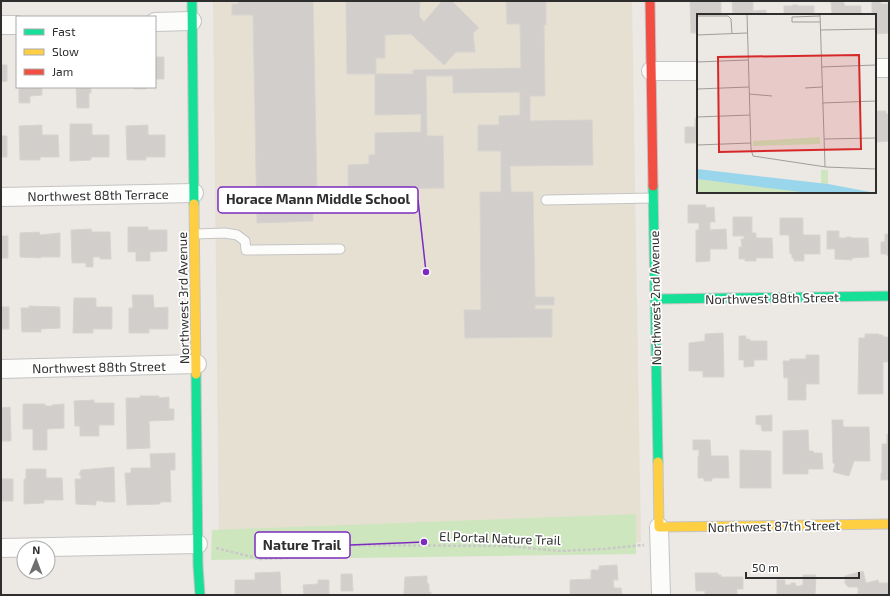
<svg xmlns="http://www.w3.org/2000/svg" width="890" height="596" viewBox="0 0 890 596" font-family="'Exo 2',sans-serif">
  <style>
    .education { fill: #e6e0d3 }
    .green { fill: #cee6be }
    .building { fill: #d1cecb; stroke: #d7d4d0 }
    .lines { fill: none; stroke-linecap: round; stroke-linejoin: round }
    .lane-casing { stroke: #c5c4c5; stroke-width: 11 }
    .street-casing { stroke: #c5c4c5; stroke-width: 20 }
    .fast-casing { stroke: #c5c4c5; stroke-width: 11 }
    .slow-casing { stroke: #c5c4c5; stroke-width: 11 }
    .jam-casing { stroke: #c5c4c5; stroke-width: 11 }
    .path { stroke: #c9c9c8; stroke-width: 2.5; stroke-dasharray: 3 2; stroke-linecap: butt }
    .lane { stroke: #fcfcfb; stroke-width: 9 }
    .street { stroke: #fcfcfb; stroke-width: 18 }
    .fast { stroke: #16e098; stroke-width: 9 }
    .slow { stroke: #ffcf43; stroke-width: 9 }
    .jam { stroke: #f24e42; stroke-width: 9 }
    .labels { text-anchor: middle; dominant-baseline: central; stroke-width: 3.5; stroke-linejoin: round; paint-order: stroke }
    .street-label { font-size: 13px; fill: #2e2e2e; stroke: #fff }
    .inset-road { fill: none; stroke: #a09e9b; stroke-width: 1 }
    .view { fill: #d62828; fill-opacity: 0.15; stroke: #d62828; stroke-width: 2 }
    .inset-edge { fill: none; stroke: #2e2e2e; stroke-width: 2 }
    .leader { fill: none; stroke: #7b2cbf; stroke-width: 1.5 }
    .callout-dot { fill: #7b2cbf; stroke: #fff; stroke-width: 1.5 }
    .callout { fill: #fff; stroke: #7b2cbf; stroke-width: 1.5 }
    .callout-label { font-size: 14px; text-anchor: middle; font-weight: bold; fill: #2e2e2e }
  </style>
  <rect width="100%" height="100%" fill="#ece8e4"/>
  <path class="education" d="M213,1H632L641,542L219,550Z"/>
  <path class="green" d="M636,514V554L211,560L212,530Z"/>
  <path class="building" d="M238,1H313L317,193L321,192L320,207H313V221L257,223L253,15H232V4H238Z
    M346,1H420L419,16L424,22L442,1H452L479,28L473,33L475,52H456L444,65L411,34L385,35V58H376V74H413V70L521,68L520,24H507L506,1H546V25H544L545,96H530V121L592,120L593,165L510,166L511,192H533L535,297H554V305H535V309H552V337L465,338L464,310H481L480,192H501V151H478V125H499V116L520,115V92L453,93V76H426L427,136H443L444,188L348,189V165L369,164V155H375V133L421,132V114L375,115V74H347Z
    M690,1H721V15H698V33H691Z
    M732,1H754H753V11L766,10V15L733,14Z
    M831,1H843L845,6H861V15H829L832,14Z
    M872,1H881V4H889V33L875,34V15H872Z
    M792,5H798L797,6H814V15H778L784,14V6H792Z
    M155,57H164V79H155Z
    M1,65H7V81L1,82Z
    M19,87H42V95L30,96V103H19Z
    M76,87H91V93H89V108H77Z
    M134,87H146V89H134Z
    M876,111H886V114H889V141L877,142L876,127H875Z
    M695,118H698V143H685V127H695Z
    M70,124H92V135H109V157H91V160L70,161Z
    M42,125V135H58L59,157H40V160H20L19,126Z
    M148,125V135H165V157H146V160H127L126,126Z
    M1,136H7V157H1Z
    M688,205H706V208L714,207L715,222H710V230L726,229L727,249H710V261L696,262V230H699V223H688Z
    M733,217H752V233H756V238H772L773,258H756V261H745V259H739V247H742L741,239H744V236H733Z
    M780,218H803V235H820V254H804V261H794V258H792V254H790L789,235H780Z
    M128,227H148V230H167V251L150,252V261H136V252H128Z
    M91,229L92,232H110L111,259H100V257H93V267H86V263H72L71,230Z
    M827,231H839V238H846V237H851V238H868L869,257L852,258V260L835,259V249H827Z
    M39,232L40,235L60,233V257H40L41,258L20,257V233Z
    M885,234H889V256H887V254H881V242H885Z
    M1,236H8V258H1Z
    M132,295H153L154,308L168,307V329H149V333H129V308H133Z
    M74,298H96V307H112V329H93V333H73Z
    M29,306L60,307V328L41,329V332H22L21,308H29Z
    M1,307H9V329H1Z
    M723,333L724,377H703V371H689V343L705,341V334Z
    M865,334H879V335H883V337H889V362H883V394H858L859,338H865Z
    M739,336H746V339H750V341H767V360H754V366L744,367V360H739Z
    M806,355H819V384H806V400H788V378H784L783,361H790V359H806Z
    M140,396H159V398L169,397V409H174V420L149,421L150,448L127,449L126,398H140Z
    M94,400V403H114V425H99V436H80V426H75L74,401Z
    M23,404H45V406H52V405L64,404V428L47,429V450H33V429H23Z
    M10,407L11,441H1V408Z
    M772,415V431H762L761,425L756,424V416Z
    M832,420H843V427H869L870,461H854L849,476L833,472L835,464L833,463Z
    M808,430L809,451H813L814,453H822L823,469H808V474H783V431Z
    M887,434H889V480H881V473H882V444H887Z
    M693,440H710L711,456H728L729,478H712V481H704V478H698V456H699V450H693Z
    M740,450L771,451V488H740Z
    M175,453V470H170L171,502H160V504L127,505L125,473H131V468H151L150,454Z
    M114,467L115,502H103V501H96V505L76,504L75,479H81V475H79L81,470Z
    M26,469H46V478H62L63,500H44V503L24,504V479H26Z
    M1,479H13V501H1Z
    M617,565L618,580H613L614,588H621L622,595H570V580L591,579V570H599V566Z
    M863,571L866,583L878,580L879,583H889V595H854L858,594V587H848L845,583V576Z
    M280,572L281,595H235V580H255V573Z
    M695,573H718V575H721V577H743V589H737V595H705V591H696Z
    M341,574H352L353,591H341Z
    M803,575H816L815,595H777V580H785V585H791V583H795L796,586H801V585H803Z
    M427,576V583L429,584V592H431V595H399L404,594L405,577Z
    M318,580H329V595H304L303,585L318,584Z"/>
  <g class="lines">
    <defs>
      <path id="lane" d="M546,200L653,198
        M195,234L225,233L237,235L245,241L246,250L340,249"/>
      <path id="street" d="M155,22L192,21
        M1,25H17
        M875,68H889
        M651,71H698
        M1,197L194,193
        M1,369L197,364
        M659,527L661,595
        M1,548L198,544"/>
      <path id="fast" d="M192,1L194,204
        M653,186L658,462
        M655,299L889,296
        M196,374L198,566L200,595"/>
      <path id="slow" d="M194,204L196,374
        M658,462L659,527L889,524"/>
      <path id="jam" d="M650,1L653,186"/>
    </defs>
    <use href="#lane" class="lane-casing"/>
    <use href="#street" class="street-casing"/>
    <use href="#fast" class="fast-casing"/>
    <use href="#slow" class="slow-casing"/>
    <use href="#jam" class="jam-casing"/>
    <path class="path" d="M216,548L260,559L286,558L337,545L507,546L560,551L602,549L644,545"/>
    <use href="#lane" class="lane"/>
    <use href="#street" class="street"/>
    <use href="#fast" class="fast"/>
    <use href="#slow" class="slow"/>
    <use href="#jam" class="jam"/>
  </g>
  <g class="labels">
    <g class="street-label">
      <text transform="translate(98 195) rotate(-1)">Northwest 88th Terrace</text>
      <text transform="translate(183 298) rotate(-91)">Northwest 3rd Avenue</text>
      <text transform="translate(655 298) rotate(-91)">Northwest 2nd Avenue</text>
      <text transform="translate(772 298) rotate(-1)">Northwest 88th Street</text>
      <text transform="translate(99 367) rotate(-1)">Northwest 88th Street</text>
      <text transform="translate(774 526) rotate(-1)">Northwest 87th Street</text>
      <text transform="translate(500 538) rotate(2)">El Portal Nature Trail</text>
    </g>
  </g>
  <g transform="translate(697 14)">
    <rect width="179" height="179" fill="#ece8e4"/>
    <path d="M123,123V130L56,132V127ZM124,156H131V170H124ZM0,165L123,179H0Z" fill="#cee6be"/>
    <path d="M0,155L131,170L179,179H112L0,165Z" fill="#99d6ec"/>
    <path class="inset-road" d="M50,0L54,135L56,142L129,153L179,155M123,0L128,153M0,2H31L34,5L35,20M123,2L95,3V8H123M123,16L179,15M0,21L50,19M0,48L51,46M124,53L179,51M108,74L125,73M0,75L52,73M52,80L75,82M125,89L179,87M0,103L53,101M127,125L179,124M0,131L54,129"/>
    <path class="view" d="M162,41L164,135L22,138L21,43Z"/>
    <rect width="179" height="179" class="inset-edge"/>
  </g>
  <path class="leader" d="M426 272L418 200M424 542L350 545"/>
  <g class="callout-dot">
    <circle cx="426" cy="272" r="4"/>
    <circle cx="424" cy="542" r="4"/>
  </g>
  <g class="callout">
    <rect x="218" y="187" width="200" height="26" rx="4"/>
    <rect x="255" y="532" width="95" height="26" rx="4"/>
  </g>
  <g class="callout-label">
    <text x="318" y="204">Horace Mann Middle School</text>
    <text x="302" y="550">Nature Trail</text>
  </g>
  <rect width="890" height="596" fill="none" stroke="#2e2e2e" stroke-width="4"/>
  <rect x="16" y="16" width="140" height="72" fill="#ffffff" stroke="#ababab"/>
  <rect x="24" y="29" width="20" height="6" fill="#16e098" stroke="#ababab"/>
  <text x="52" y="36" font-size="12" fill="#2e2e2e">Fast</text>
  <rect x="24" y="49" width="20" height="6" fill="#ffcf43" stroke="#ababab"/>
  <text x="52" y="56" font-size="12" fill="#2e2e2e">Slow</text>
  <rect x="24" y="69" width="20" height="6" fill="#f24e42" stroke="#ababab"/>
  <text x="52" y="76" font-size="12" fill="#2e2e2e">Jam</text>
  <g transform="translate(36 560) rotate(1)"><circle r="19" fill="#ffffff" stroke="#ababab"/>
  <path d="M0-3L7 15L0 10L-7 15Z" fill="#706f6e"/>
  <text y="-6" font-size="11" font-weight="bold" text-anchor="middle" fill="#2e2e2e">N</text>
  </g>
  <path d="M746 572v6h113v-6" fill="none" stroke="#2e2e2e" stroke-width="2"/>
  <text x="752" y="572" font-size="12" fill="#2e2e2e" stroke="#ffffff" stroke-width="3" paint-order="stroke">50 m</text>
</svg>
